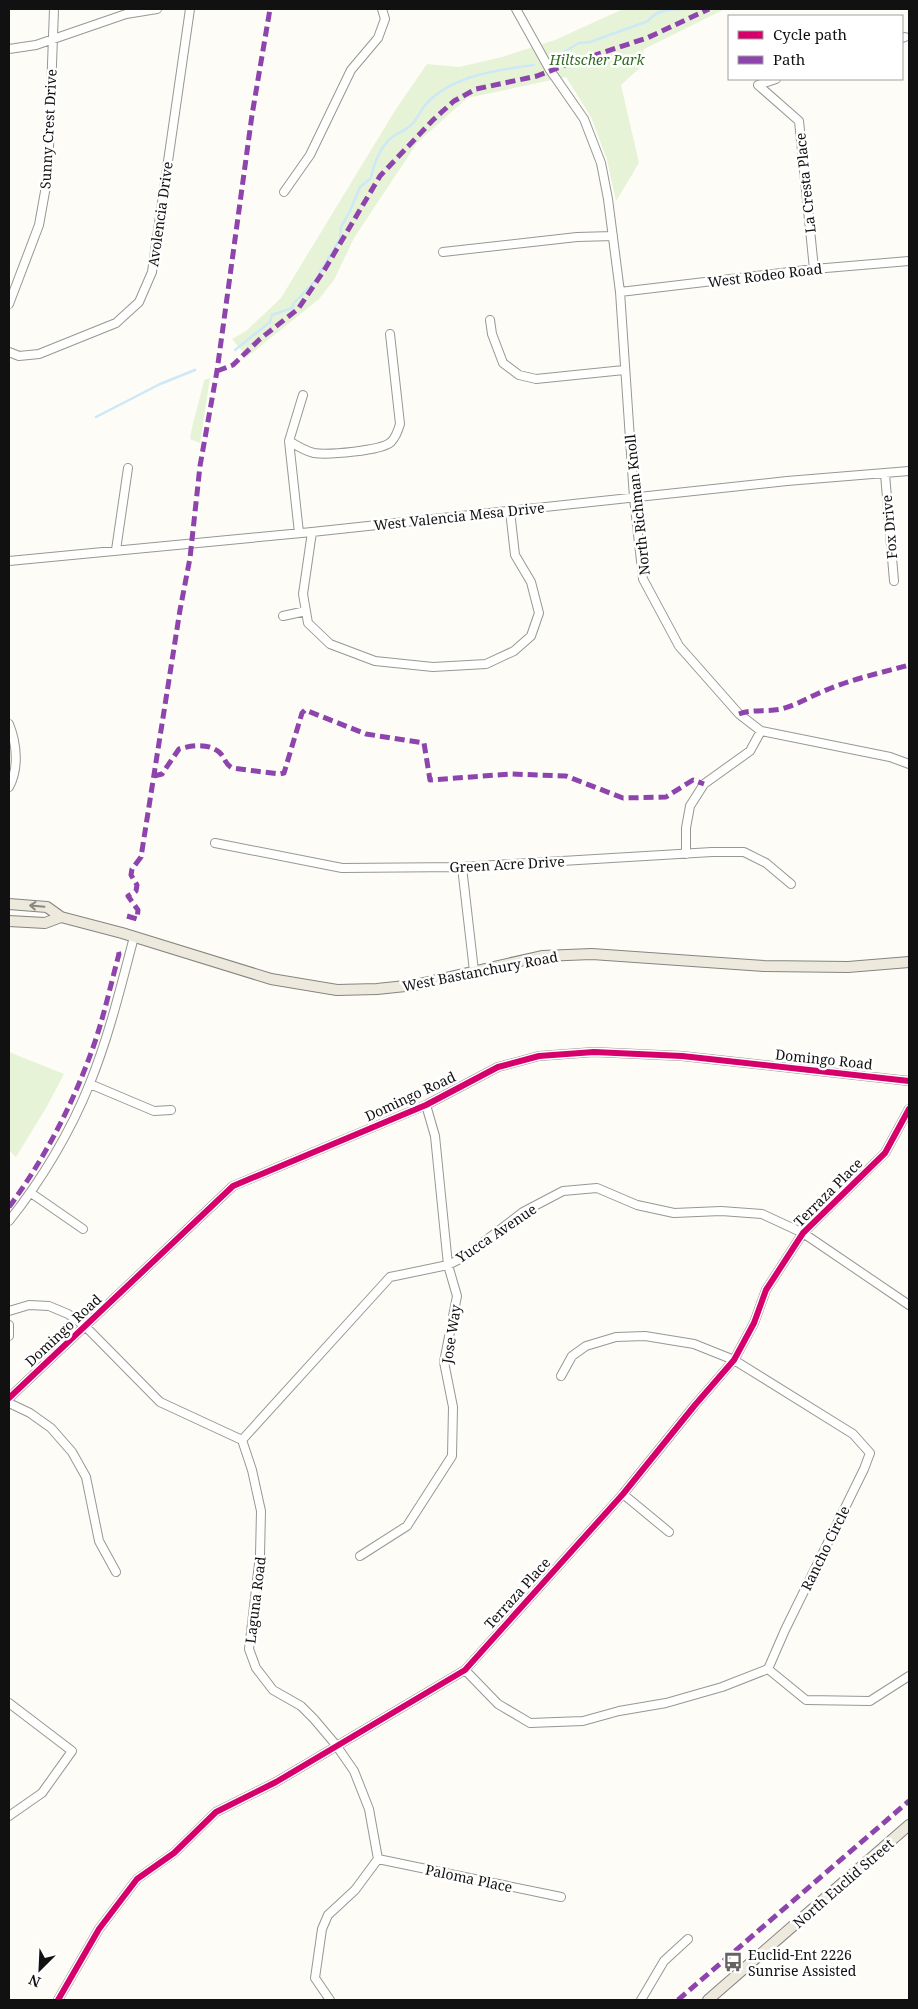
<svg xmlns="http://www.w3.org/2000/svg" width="918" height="2009" viewBox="0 0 918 2009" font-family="'Noto Serif',serif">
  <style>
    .green { fill: #e7f3d7 }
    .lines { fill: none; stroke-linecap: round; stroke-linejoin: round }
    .stream { stroke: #cde8f7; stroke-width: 2.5 }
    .minor-casing { stroke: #979795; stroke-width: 10 }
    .major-casing { stroke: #858482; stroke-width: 12 }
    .minor { stroke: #fffffe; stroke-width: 8 }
    .major { stroke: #ede9dc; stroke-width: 10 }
    .quiet { stroke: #8e44ad; stroke-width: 5; stroke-dasharray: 10 5; stroke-linecap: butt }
    .cycleway-casing { stroke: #fff; stroke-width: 9 }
    .cycleway { stroke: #d6006c; stroke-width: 6 }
    .oneway { stroke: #8a8881 }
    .labels { text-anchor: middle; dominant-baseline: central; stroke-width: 5; stroke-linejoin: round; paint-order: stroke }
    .park-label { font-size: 14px; font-style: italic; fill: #2f6b1f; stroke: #fff }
    .street-label { font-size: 14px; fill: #111; stroke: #fff }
    .poi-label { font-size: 14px; fill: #111; stroke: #fff; text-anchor: start }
  </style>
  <rect width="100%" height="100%" fill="#fdfcf7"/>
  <path class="green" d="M623,9H725L644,49L642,66L621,85L639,163L616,201L607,160L591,117L566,77L467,98L417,143L354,238L334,280L319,299L247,357L232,339L246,331L281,298L396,109L427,64L459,67L502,57L555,40Z
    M210,378L200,443L190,439C193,419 200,400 204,380Z
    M9,1052L64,1074L46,1108L16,1157L9,1150Z"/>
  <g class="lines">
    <path class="stream" d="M557,56L579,43L590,42L648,21C657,9 670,10 684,9
      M235,350L270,322L272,315L292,308L294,303L315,281L340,239L341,227L350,211L360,187L371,178C373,165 381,146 392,137C398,133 406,130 411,125C418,119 421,109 427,103C454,75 498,70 534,65
      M96,417L160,384L195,370"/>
    <defs>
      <path id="minor" d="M516,9L550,70L584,119L601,163L608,199L620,292L634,498L643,579L679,646L739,714L761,731L890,757L909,764
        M902,38L905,37
        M9,49L36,45L126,14L157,9
        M776,79L758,85L799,121L814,269
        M284,192L310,155L351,70L378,38L385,19L382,9
        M443,252L577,237L613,236
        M620,292L814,269L909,261
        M9,304L39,225L48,175L54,9
        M490,320L492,334L503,363L519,375L536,379L624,370
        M9,352L19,356L39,354L116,323L139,302L152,272L190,9
        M289,441C297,446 305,451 314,453C328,455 381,451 391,442C396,437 398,431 400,424L390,334
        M885,474L894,581
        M312,532L303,594L308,623L330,644L375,661L433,667L486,664L514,651L531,636L539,613L531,582L515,555L510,511
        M299,533L289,441L303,395
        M116,550L128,468
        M9,561L312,532L787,481L909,471
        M283,616L306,611
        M9,724C17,744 19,769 9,787
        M215,843L342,868L462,867L712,852H744L766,863L791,884
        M686,854V828L690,806L704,784L750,751L761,731
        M462,867L474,971
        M90,1084L154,1111L171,1110
        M31,1193L83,1229
        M9,1221C41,1181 71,1131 90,1083C109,1036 121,986 134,937
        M9,1311L29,1305L49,1306L68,1314L85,1326L160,1402L242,1440L252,1470L261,1511L260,1555L249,1649L256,1668L273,1690L301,1706L314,1719L336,1745L354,1771L369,1809L378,1859L355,1890L328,1915L322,1929L315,1978L330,2000
        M9,1325V1336
        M9,1398L233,1186L426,1105L498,1067L539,1056L594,1052L682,1056L909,1081
        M9,1403L30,1413L51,1428L72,1452L86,1477L99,1541L116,1572
        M242,1440L390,1277L448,1265L464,1257L523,1212L563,1191L597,1188L637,1205L674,1213L721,1211L762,1214L803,1233L909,1305
        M623,1494L669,1532
        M360,1556L407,1526L452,1456L453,1407L444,1362L457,1296L448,1265L435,1136L426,1105
        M768,1669L806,1700L870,1701L909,1676
        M465,1670L498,1704L530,1723L583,1721L619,1711L666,1703L722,1687L768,1669L785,1630L864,1469L870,1453L853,1434L734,1360L694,1344L645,1336L616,1337L586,1346L572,1356L561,1376
        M9,1703L72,1751L42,1793L9,1816
        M378,1859L561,1897
        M58,2000L99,1929L137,1879L174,1853L216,1812L276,1782L465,1670L623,1494L695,1405L734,1360L754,1323L766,1290L803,1233L885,1153L909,1109
        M641,2000L664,1961L688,1939"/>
      <path id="major" d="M9,904L47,907L61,917L122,933L271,979L337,990L377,989L415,985L542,956L592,954L764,966L848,967L909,962
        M9,921L45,923L61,917
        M708,2000L909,1825"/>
    </defs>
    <use href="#minor" class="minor-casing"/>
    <use href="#major" class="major-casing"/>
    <use href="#minor" class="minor"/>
    <use href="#major" class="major"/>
    <path class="quiet" d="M217,371L233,365L260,339L298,309L325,269L380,176L433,120L454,101L476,89L537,76L568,64L647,38L709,9
      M739,714C752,709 767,712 781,709C797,705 809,697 824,691C851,679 881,673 909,665
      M154,776L162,774L179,749C192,745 208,743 219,752C225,757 224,763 232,768L279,774L284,773L302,713L305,710L366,734L424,743L430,780L511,774L566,776L623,798L666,797L693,780L704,784
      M127,916L137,919L138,910L128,896L136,891L137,885L131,875L132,869L141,857L180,610L190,558L200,466L217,371L252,115L270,9
      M9,1207C43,1161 71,1108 91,1053C103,1021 110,987 119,954L117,948
      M678,2000L909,1801"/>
    <defs>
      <path id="cycleway" d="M9,1398L233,1186L426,1105L498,1067L539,1056L594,1052L682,1056L909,1081
        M58,2000L99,1929L137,1879L174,1853L216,1812L276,1782L465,1670L623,1494L695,1405L734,1360L754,1323L766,1290L803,1233L885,1153L909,1109"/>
    </defs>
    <use href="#cycleway" class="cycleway-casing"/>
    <use href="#cycleway" class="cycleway"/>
  </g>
  <defs><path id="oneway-shaft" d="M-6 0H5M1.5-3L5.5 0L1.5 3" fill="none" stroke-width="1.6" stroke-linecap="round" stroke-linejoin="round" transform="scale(1.25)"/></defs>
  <use class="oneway" href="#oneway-shaft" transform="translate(37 906) rotate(-175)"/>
  <defs>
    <symbol id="bus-bare" viewBox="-9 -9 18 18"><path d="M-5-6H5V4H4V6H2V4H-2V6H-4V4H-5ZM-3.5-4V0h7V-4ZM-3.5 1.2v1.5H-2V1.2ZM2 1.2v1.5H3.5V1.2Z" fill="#646362" stroke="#fff" stroke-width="2.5" paint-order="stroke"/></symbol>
  </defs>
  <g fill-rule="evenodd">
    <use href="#bus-bare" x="719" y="1948" width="28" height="28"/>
  </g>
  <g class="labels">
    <g class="park-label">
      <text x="597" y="59">Hiltscher Park</text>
    </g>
    <g class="street-label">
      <text transform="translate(48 129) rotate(-87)">Sunny Crest Drive</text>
      <text transform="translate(805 183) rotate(-96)">La Cresta Place</text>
      <text transform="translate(160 214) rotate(-82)">Avolencia Drive</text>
      <text transform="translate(765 275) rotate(-7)">West Rodeo Road</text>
      <text transform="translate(637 505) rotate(-96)">North Richman Knoll</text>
      <text transform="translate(459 516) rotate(-6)">West Valencia Mesa Drive</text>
      <text transform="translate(889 527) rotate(-95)">Fox Drive</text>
      <text transform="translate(507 864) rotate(-3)">Green Acre Drive</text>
      <text transform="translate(480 971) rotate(-11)">West Bastanchury Road</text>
      <text transform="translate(824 1059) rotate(6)">Domingo Road</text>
      <text transform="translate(410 1096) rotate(-25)">Domingo Road</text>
      <text transform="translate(828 1192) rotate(-45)">Terraza Place</text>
      <text transform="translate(496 1233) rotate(-34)">Yucca Avenue</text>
      <text transform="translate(63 1330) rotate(-43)">Domingo Road</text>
      <text transform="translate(451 1334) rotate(-81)">Jose Way</text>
      <text transform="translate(825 1548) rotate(-64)">Rancho Circle</text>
      <text transform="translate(517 1593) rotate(-48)">Terraza Place</text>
      <text transform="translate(255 1600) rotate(-83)">Laguna Road</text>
      <text transform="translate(469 1878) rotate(12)">Paloma Place</text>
      <text transform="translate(843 1883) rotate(-41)">North Euclid Street</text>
    </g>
    <g class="poi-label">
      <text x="748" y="1954">Euclid-Ent 2226<tspan x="748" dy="16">Sunrise Assisted</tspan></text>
    </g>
  </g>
  <rect width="918" height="2009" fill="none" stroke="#111111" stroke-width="20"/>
  <rect x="728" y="15" width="175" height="65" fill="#ffffff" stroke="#a0a0a0"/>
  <rect x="738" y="31" width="25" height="8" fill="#d6006c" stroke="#a0a0a0"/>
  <text x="773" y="40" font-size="15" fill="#111111">Cycle path</text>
  <rect x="738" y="56" width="25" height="8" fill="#8e44ad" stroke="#a0a0a0"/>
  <text x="773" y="65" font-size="15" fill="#111111">Path</text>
  <g transform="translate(40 1969) rotate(204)" stroke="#ffffff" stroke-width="4" paint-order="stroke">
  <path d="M0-4L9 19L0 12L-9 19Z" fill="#111111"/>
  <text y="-8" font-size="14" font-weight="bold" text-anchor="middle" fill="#111111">N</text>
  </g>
</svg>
